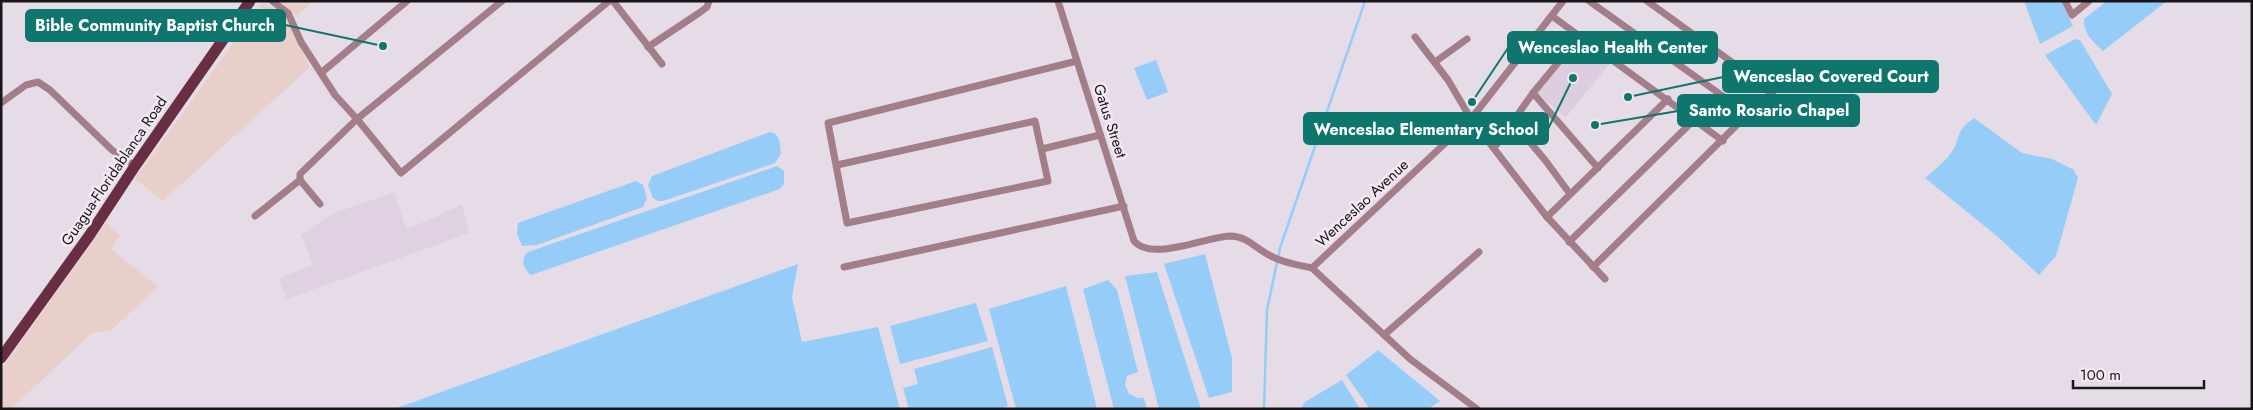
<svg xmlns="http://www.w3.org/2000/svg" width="2253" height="410" font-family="Jost,sans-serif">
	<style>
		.commercial { fill: #e9cfca }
		.industrial { fill: #dfd0e2 }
		.built { fill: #ddcedf }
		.water { fill: #95cdf8 }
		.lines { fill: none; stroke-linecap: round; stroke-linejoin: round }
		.stream { stroke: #95cdf8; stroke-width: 2.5 }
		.street { stroke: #a37e88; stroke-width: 7 }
		.primary { stroke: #6a2e43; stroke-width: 11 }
		.labels { text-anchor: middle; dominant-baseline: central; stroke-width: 5; stroke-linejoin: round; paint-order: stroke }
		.street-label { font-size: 15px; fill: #19161a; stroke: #f3e9f4 }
		.leader { fill: none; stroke: #0f766e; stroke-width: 2 }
		.callout-dot { fill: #0f766e; stroke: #f3e9f4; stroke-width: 2 }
		.callout { fill: #0f766e; stroke: #0f766e; stroke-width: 2 }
		.callout-label { font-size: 16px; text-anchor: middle; font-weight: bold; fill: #fff }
	</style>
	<rect width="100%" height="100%" fill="#e5dce7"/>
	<g class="commercial">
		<polygon points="279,1 313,1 297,16"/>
		<polygon points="263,2 277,10 286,19 310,67 163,201 135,179"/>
		<polygon points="106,223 120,235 111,249 158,287 111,330 92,333 11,409 1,409 1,370"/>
	</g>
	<polygon class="industrial" points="394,192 406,228 428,221 462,204 469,233 287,299 278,279 313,265 301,235 332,214"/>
	<polygon class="built" points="1580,39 1610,63 1566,117 1536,93"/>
	<g class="water">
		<polygon points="2024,1 2061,1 2073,26 2040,44"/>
		<path d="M2107 1H2167L2103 51C2093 42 2083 33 2084 19Z"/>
		<polygon points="2075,39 2080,40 2112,94 2096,125 2045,55"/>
		<polygon points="1156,60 1168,92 1147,100 1134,68"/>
		<path d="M1974 118 2022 153 2052 159 2074 170 2078 178 2056 256 2039 275 1997 236 1925 178C1933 171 1942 164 1949 156 1962 139 1954 131 1974 118Z"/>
		<path d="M770 132C781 134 780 145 781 154L775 163 663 201H658L653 198 648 185 652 176Z"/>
		<path d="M777 166 784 171V184L780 189 531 275C523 269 520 259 528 252Z"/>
		<polygon points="636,181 643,185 647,198 643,207 537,245 522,246 517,234 518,223"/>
		<polygon points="1205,254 1232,358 1232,392 1209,398 1164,264"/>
		<polygon points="798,264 792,297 802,342 878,327 900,409 394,409"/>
		<polygon points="1157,272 1201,409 1159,409 1125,276"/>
		<polygon points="1108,280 1117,290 1138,372 1127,376 1125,385 1129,394 1138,398 1144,398 1147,409 1114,409 1083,289"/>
		<polygon points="1066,286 1097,409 1016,409 989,309"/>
		<polygon points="976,303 988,341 900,364 890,326"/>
		<polygon points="992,347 1008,406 1001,409 909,409 903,388 918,384 914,369"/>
		<polygon points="1378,350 1440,401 1428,409 1370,409 1346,375"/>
		<polygon points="1342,380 1360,409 1301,409 1305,402"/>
	</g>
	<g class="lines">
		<polyline class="stream" points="1264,409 1267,310 1280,248 1365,1"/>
		<g class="street">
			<polyline points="272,1 288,13 301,42 335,95 357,119 401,173 609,1"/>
			<polyline points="613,1 662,64"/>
			<path d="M1058 1 1134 241C1151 262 1205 237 1230 236 1247 236 1256 249 1271 256 1283 263 1299 265 1312 268L1471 119 1563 1"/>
			<polyline points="1589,1 1748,114"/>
			<polyline points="1647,1 1772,91"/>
			<polyline points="2065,1 2072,15 2089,1"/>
			<polyline points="1552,16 1723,141"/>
			<polyline points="1415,37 1448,80 1471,119 1547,217 1605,279"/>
			<polyline points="648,47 699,13 707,7 709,1"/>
			<polyline points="1435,62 1467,39"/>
			<polyline points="321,73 407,1"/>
			<polyline points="1533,93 1598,168"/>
			<polyline points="1,103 26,85 38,82 50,90 112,150 135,166"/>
			<polyline points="1514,123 1545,160 1570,194"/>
			<polyline points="1494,148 1533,93 1580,36"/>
			<polyline points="1042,149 1100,135"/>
			<polyline points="837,165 1035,121 1048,181 847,223 828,123 1077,61"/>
			<polyline points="320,204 300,180 300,174 357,119 502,1"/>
			<polyline points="255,216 300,180"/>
			<polyline points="1547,217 1668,99"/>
			<polyline points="1569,242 1694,120"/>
			<polyline points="844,267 1124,206"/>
			<polyline points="1593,267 1748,114 1791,75"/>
			<polyline points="1312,268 1410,359 1477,409"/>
			<polyline points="1384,335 1479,252"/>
		</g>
		<polyline class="primary" points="1,358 89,236 135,166 250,1"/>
	</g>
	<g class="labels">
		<g class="street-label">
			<text transform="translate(1110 121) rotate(72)">Gatus Street</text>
			<text transform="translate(114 171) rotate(-56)">Guagua-Floridablanca Road</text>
			<text transform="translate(1362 203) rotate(-43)">Wenceslao Avenue</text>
		</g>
	</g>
	<path class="leader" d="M383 46L285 25M1472 102L1508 48M1628 97L1723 77M1595 125L1678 111M1573 78L1548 129"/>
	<g class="callout-dot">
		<circle cx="383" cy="46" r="5"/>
		<circle cx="1472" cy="102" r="5"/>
		<circle cx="1628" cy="97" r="5"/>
		<circle cx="1595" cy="125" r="5"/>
		<circle cx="1573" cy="78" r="5"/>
	</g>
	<g class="callout">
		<rect x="26" y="10" width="259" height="31" rx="5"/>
		<rect x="1508" y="32" width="209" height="31" rx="5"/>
		<rect x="1723" y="61" width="215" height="31" rx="5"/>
		<rect x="1678" y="95" width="181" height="31" rx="5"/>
		<rect x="1304" y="113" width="244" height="31" rx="5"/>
	</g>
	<g class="callout-label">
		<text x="155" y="31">Bible Community Baptist Church</text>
		<text x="1613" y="53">Wenceslao Health Center</text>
		<text x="1831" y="82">Wenceslao Covered Court</text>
		<text x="1769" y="116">Santo Rosario Chapel</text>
		<text x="1426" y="135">Wenceslao Elementary School</text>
	</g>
	<rect width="2253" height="410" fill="none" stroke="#19161a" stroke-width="5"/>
	<path d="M2073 380v8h131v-8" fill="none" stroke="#19161a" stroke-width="2.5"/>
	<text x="2080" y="380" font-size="15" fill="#19161a" stroke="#f3e9f4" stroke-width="4" paint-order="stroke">100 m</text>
</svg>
